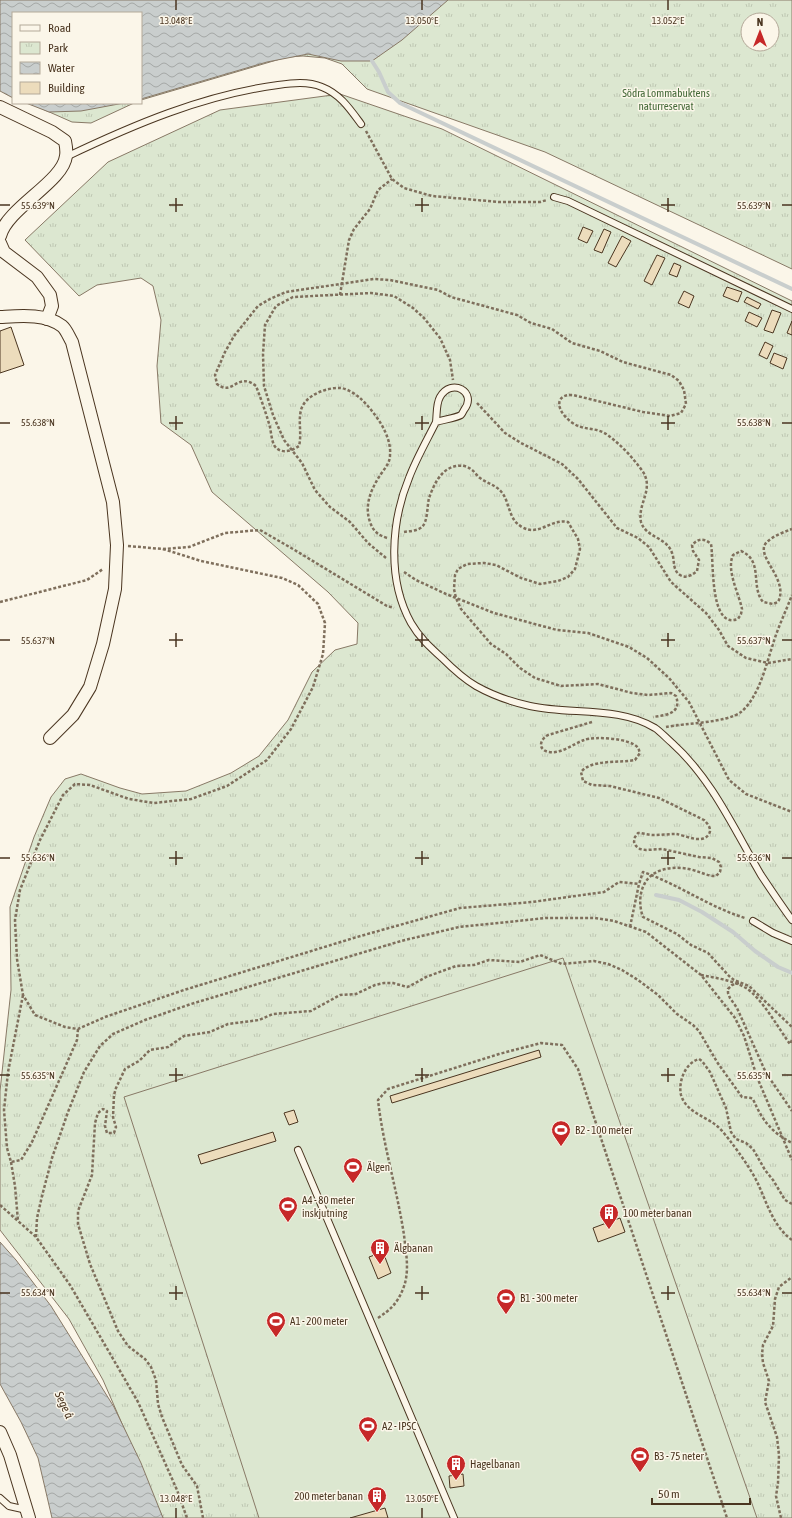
<svg xmlns="http://www.w3.org/2000/svg" width="792" height="1518" font-family="'Asap Condensed',sans-serif">
	<style>
		.park { fill: url(#park-tufts); stroke: #887966; fill-rule: evenodd }
		.garden { fill: #dce7d0; stroke: #887966 }
		.water { fill: url(#water-waves); stroke: #887966 }
		.lines { fill: none; stroke-linecap: round; stroke-linejoin: round }
		.stream { stroke: #c9cecd; stroke-width: 4 }
		.building { fill: #ecdcbc; stroke: #4a3520 }
		.service-casing { stroke: #4a3520; stroke-width: 8 }
		.minor-casing { stroke: #4a3520; stroke-width: 14 }
		.path { stroke: #7f6f5c; stroke-width: 2.5; stroke-dasharray: 3 2; stroke-linecap: butt }
		.service { stroke: #fbf6e9; stroke-width: 6 }
		.minor { stroke: #fbf6e9; stroke-width: 12 }
		.ticks { fill: none; stroke: #4a3520; stroke-width: 1.5 }
		.labels { text-anchor: middle; dominant-baseline: central; stroke-width: 3; stroke-linejoin: round; paint-order: stroke }
		.park-label { font-size: 11px; fill: #436837; stroke: #fbf6e9 }
		.poi-label { font-size: 11px; fill: #4a3520; stroke: #fbf6e9; text-anchor: start }
		.water-label { font-size: 12px; font-style: italic; fill: #4a3520; stroke: #fbf6e9 }
		.ticks-label { font-size: 10px; text-anchor: middle; fill: #4a3520; stroke: #fbf6e9; stroke-width: 3; stroke-linejoin: round; paint-order: stroke }
	</style>
	<defs>
		<pattern id="park-tufts" width="24" height="20" patternUnits="userSpaceOnUse"><rect width="24" height="20" fill="#dce7d0"/><path d="M3 7l-1-3M5 7V3M7 7l1-3M15 17l-1-3M17 17v-4M19 17l1-3" fill="none" stroke="#bec7b2"/></pattern>
		<pattern id="water-waves" width="16" height="10" patternUnits="userSpaceOnUse"><rect width="16" height="10" fill="#c9cecd"/><path d="M0 5q4-4 8 0t8 0" fill="none" stroke="#a5a8a6"/></pattern>
	</defs>
	<rect width="100%" height="100%" fill="#fbf6e9"/>
	<g class="park">
		<path d="M0 0H792V269L545 152 367 89 342 64 325 58 303 56 287 57 141 100V13H13ZM748 20H772V44H748Z"/>
		<polygon points="340,94 442,129 792,301 792,1518 163,1518 103,1380 69,1319 0,1230 0,1091 11,990 10,907 34,837 51,797 65,779 81,774 120,788 142,794 186,791 231,773 259,756 288,720 312,672 335,650 357,644 358,623 328,592 212,492 191,445 161,423 157,366 161,320 153,286 141,278 97,285 79,296 25,240 108,162 220,110"/>
		<polygon points="29,103 134,103 91,123 72,122"/>
	</g>
	<polygon class="garden" points="563,958 757,1518 259,1518 124,1097"/>
	<g class="water">
		<polygon points="0,0 448,0 402,40 372,61 341,61 308,54 267,62 141,99 141,13 13,13 13,98 0,91"/>
		<polygon points="26,103 124,103 81,111 49,112"/>
		<polygon points="0,1242 16,1260 51,1306 114,1407 141,1463 163,1518 52,1518 38,1458 21,1422 0,1384"/>
	</g>
	<g class="lines">
		<g class="stream">
			<polyline points="372,61 379,72 388,92 400,103 792,289"/>
			<polyline points="656,895 679,900 702,912 733,932 755,951 778,967 792,973"/>
		</g>
	</g>
	<g class="building">
		<polygon points="583,227 593,231 587,243 578,239"/>
		<polygon points="604,229 611,232 602,253 594,250"/>
		<polygon points="622,236 631,241 616,267 608,263"/>
		<polygon points="657,255 665,258 652,285 644,281"/>
		<polygon points="674,263 681,266 677,277 669,274"/>
		<polygon points="727,287 742,292 738,302 723,296"/>
		<polygon points="684,291 694,296 689,308 678,303"/>
		<polygon points="747,297 761,304 758,309 744,302"/>
		<polygon points="772,310 781,313 773,333 764,330"/>
		<polygon points="749,312 762,318 757,327 745,321"/>
		<polygon points="792,321 792,335 787,333"/>
		<polygon points="11,327 24,365 0,373 0,331"/>
		<polygon points="765,342 773,346 767,359 759,355"/>
		<polygon points="774,353 787,358 783,369 770,363"/>
		<polygon points="539,1050 541,1057 392,1103 390,1096"/>
		<polygon points="294,1110 298,1122 289,1125 284,1113"/>
		<polygon points="273,1132 276,1141 201,1164 198,1155"/>
		<polygon points="620,1218 625,1232 598,1242 593,1228"/>
		<polygon points="383,1252 391,1273 378,1279 369,1257"/>
		<polygon points="463,1474 464,1486 450,1488 449,1476"/>
		<polygon points="385,1508 388,1518 350,1518"/>
	</g>
	<g class="lines">
		<g class="service-casing">
			<g id="service">
				<path d="M66 157C133 125 203 95 278 85 292 83 308 81 322 87 340 94 350 109 361 124"/>
				<polyline points="554,197 568,201 792,309"/>
				<path d="M436 422C437 414 436 404 440 397 451 377 478 392 464 410 463 412 462 414 461 415 456 418 442 420 436 422 427 440 416 459 409 478 391 522 387 580 411 623 419 637 430 647 442 658 452 668 464 679 476 686 492 695 512 702 530 706 570 715 619 706 655 728 661 732 666 738 672 743 712 779 734 829 761 875 771 890 781 905 792 920"/>
				<polyline points="753,921 773,933 792,941"/>
				<polyline points="298,1150 454,1518"/>
				<polyline points="0,1498 9,1506 27,1510"/>
			</g>
		</g>
		<g class="minor-casing">
			<g id="minor">
				<path d="M0 107 52 132 65 141C66 146 67 151 66 156 63 182 7 208 0 236"/>
				<polyline points="0,243 4,252 37,277 50,295 52,306 47,319"/>
				<path d="M0 317C19 316 45 313 62 326 66 329 69 337 72 342L113 502 117 545 115 589 103 644 90 687 73 715 50 738"/>
				<polyline points="0,1432 10,1455 29,1518"/>
			</g>
		</g>
		<g class="path">
			<polyline points="366,131 392,179 404,188 432,196 499,202 540,202 547,200"/>
			<polyline points="340,295 349,240 354,229 370,209 378,190 392,179"/>
			<polyline points="477,403 505,433 521,443 562,464 578,479 617,528 638,538 649,547 671,582 706,613 719,630 728,646 746,658 768,663 792,659"/>
			<path d="M404 532C410 531 417 531 422 527 428 521 427 506 429 498 432 490 436 480 442 474 449 466 463 462 472 470 475 472 477 476 480 478 488 484 497 485 503 494 510 505 509 520 522 527 539 537 551 518 568 522L578 539 580 549 575 569 568 577 558 581 540 584 521 578 496 565 484 563 467 564 458 569 455 575 454 589 456 598 461 609 491 644 506 654 520 668 535 678 561 686 598 684 632 693 648 695 671 693 676 696C682 714 666 715 653 717"/>
			<path d="M387 538C378 535 373 531 370 522 364 505 371 489 381 474 385 468 390 463 390 455 392 435 374 411 360 398 355 394 348 389 341 388 327 387 305 395 301 410 298 422 302 434 299 446 292 451 280 455 274 445 272 441 271 433 270 427 266 413 261 399 256 386 237 371 233 397 217 384L215 375 225 352 234 336 258 306 270 299 286 292 374 279 390 280 438 290 451 297 517 315 531 323 552 329 572 343 600 351 623 362 671 375 679 381 684 390 686 404 681 413 670 416 643 412 573 395C568 395 563 395 560 400 556 410 569 422 578 426 589 430 599 428 609 436 621 445 632 457 641 469 656 488 637 503 641 522 646 538 667 537 672 553 675 560 672 570 680 575 686 579 692 575 697 571L699 560 693 551 692 545C699 538 704 538 711 544 714 560 709 630 738 619L741 614 742 609C739 594 726 570 733 555L741 551C764 561 750 586 763 602L773 604 778 602C790 579 753 555 767 542 773 536 784 532 792 529"/>
			<polyline points="128,546 163,549 189,547 225,533 260,530 293,549 387,606 394,608"/>
			<polyline points="163,549 201,561 282,578 298,585 318,604 325,623 323,654 313,687 291,729 267,760 227,786 191,799 154,803 129,799 90,785 75,784 63,795 40,840 20,890 15,920 17,959 23,995 35,1015 65,1027 78,1029 105,1017 184,990 357,937 460,908 532,902 604,892 619,882 639,884"/>
			<polyline points="386,558 368,543 350,522 330,507 315,490 302,463 284,440 273,415 264,386 263,354 265,325 276,306 293,297 371,293 394,296 413,308 424,318 440,338 450,360 453,380"/>
			<polyline points="404,572 416,580 446,594 494,613 557,630 588,633 629,647 647,658 669,678 689,702 729,780 746,794 792,812"/>
			<polyline points="0,602 87,580 103,569"/>
			<path d="M592 722 548 735C539 740 538 750 549 752 561 754 573 744 584 740 594 736 631 738 638 748 639 749 639 751 640 753L635 760C621 763 591 759 581 772L583 781 592 785 610 786 659 798 704 820C708 824 712 829 709 834 702 845 685 835 676 834 669 834 661 835 653 835 648 835 643 833 638 833L635 837 634 842 636 846 640 849 646 850 662 849 699 857 712 858 719 862 721 867 720 872 716 876C706 876 699 871 689 869 674 866 653 868 645 883 639 893 639 906 643 917L677 934 691 945 708 953 729 976 734 980 749 986 792 1027"/>
			<path d="M666 727C686 723 726 723 741 712 759 697 766 665 773 644 778 627 786 611 792 595"/>
			<path d="M630 927 639 884 643 872C678 884 709 907 745 918"/>
			<path d="M701 975C716 978 732 980 746 988 761 997 779 1029 790 1044L792 1040"/>
			<polyline points="739,983 732,985 728,989 728,993 730,998 737,1008 766,1073 792,1111"/>
			<polyline points="23,995 8,1072 4,1110 7,1148 11,1162 21,1160 32,1142 77,1040 78,1029"/>
			<polyline points="11,1162 15,1186 18,1221"/>
			<path d="M792 1204 785 1200 773 1180 765 1170 753 1149 746 1143 736 1139 731 1132 726 1108 710 1072 702 1061 699 1059C685 1063 678 1082 681 1095 686 1112 705 1116 717 1126 722 1130 727 1137 731 1142 740 1154 753 1172 759 1186 768 1206 774 1227 792 1240"/>
			<polyline points="0,1205 36,1237 70,1285 105,1345 138,1402 177,1490 187,1518"/>
			<polyline points="36,1237 37,1218 42,1196 52,1158 68,1112 84,1072 100,1046 113,1034 145,1020 191,1004 401,941 459,927 546,918 595,918 614,921 646,932 701,975 735,1018 744,1036 757,1077 792,1160"/>
			<path d="M378 1318C390 1310 397 1304 403 1289 410 1272 406 1253 404 1235 397 1189 383 1145 378 1100L388 1089 499 1054 541 1043 562 1045 578 1069 727 1518"/>
			<path d="M203 1518 197 1486 182 1465 162 1417 158 1404 156 1380 151 1367 145 1359 128 1346 118 1331 90 1264 78 1224V1211L92 1175 95 1123 98 1113 103 1109 107 1111 105 1126 107 1133H114L116 1127 113 1117 114 1095 116 1088 125 1069 139 1061 150 1050 168 1047 184 1036 210 1032 228 1024 259 1020 273 1014 311 1011 340 995 356 994 375 985 384 983H393L407 987 410 986 426 977 456 966 474 965 489 960 520 962 540 955 562 964 594 961 608 964 622 970 638 980 658 995 677 1014 693 1025 699 1031 717 1062 742 1097 751 1098 753 1099C762 1120 771 1132 792 1143"/>
			<polyline points="781,1518 776,1496 778,1483 779,1455 777,1437 765,1402 769,1381 763,1363 762,1354 763,1345 773,1326 775,1299 779,1287 792,1277"/>
		</g>
		<use href="#service" class="service"/>
		<use href="#minor" class="minor"/>
	</g>
	<path class="ticks" d="M176 0V10M422 0V10M668 0V10M176 198V212M422 198V212M668 198V212M0 205H10M169 205H183M415 205H429M661 205H675M782 205H792M176 416V430M422 416V430M668 416V430M0 423H10M169 423H183M415 423H429M661 423H675M782 423H792M176 633V647M422 633V647M668 633V647M0 640H10M169 640H183M415 640H429M661 640H675M782 640H792M176 851V865M422 851V865M668 851V865M0 858H10M169 858H183M415 858H429M661 858H675M782 858H792M176 1068V1082M422 1068V1082M668 1068V1082M0 1075H10M169 1075H183M415 1075H429M661 1075H675M782 1075H792M176 1286V1300M422 1286V1300M668 1286V1300M0 1293H10M169 1293H183M415 1293H429M661 1293H675M782 1293H792M176 1508V1518M422 1508V1518"/>
	<defs>
		<g id="stadium-pin" transform="scale(1)"><path d="M0 17L-7.5 6A9.5 9.5 0 1 1 7.5 6Z" fill="#c62828" stroke="#fbf6e9"/><path d="M0-5a6.5 5 0 1 0 0 10a6.5 5 0 1 0 0-10ZM-3.5-1.8h7v3.6h-7Z" fill="#fff"/></g>
		<g id="building-pin" transform="scale(1)"><path d="M0 17L-7.5 6A9.5 9.5 0 1 1 7.5 6Z" fill="#c62828" stroke="#fbf6e9"/><path d="M-4-6H4V6H1V3H-1V6H-4ZM-2.5-4.3h1.7v1.8h-1.7ZM.8-4.3h1.7v1.8H.8ZM-2.5-1h1.7V.8h-1.7ZM.8-1h1.7V.8H.8Z" fill="#fff"/></g>
	</defs>
	<g fill-rule="evenodd">
		<use href="#stadium-pin" x="561" y="1130"/>
		<use href="#stadium-pin" x="353" y="1167"/>
		<use href="#stadium-pin" x="288" y="1206"/>
		<use href="#building-pin" x="609" y="1213"/>
		<use href="#building-pin" x="380" y="1248"/>
		<use href="#stadium-pin" x="506" y="1298"/>
		<use href="#stadium-pin" x="276" y="1321"/>
		<use href="#stadium-pin" x="368" y="1426"/>
		<use href="#stadium-pin" x="640" y="1456"/>
		<use href="#building-pin" x="456" y="1464"/>
		<use href="#building-pin" x="377" y="1496"/>
	</g>
	<g class="labels">
		<g class="park-label">
			<text x="666" y="93">Södra Lommabuktens<tspan x="666" dy="13">naturreservat</tspan></text>
		</g>
		<g class="poi-label">
			<text x="575" y="1130">B2 - 100 meter</text>
			<text x="367" y="1167">Älgen</text>
			<text x="302" y="1200">A4 - 80 meter<tspan x="302" dy="13">inskjutning</tspan></text>
			<text x="623" y="1213">100 meter banan</text>
			<text x="394" y="1248">Älgbanan</text>
			<text x="520" y="1298">B1 - 300 meter</text>
			<text x="290" y="1321">A1 - 200 meter</text>
			<text x="382" y="1426">A2 - IPSC</text>
			<text x="654" y="1456">B3 - 75 neter</text>
			<text x="470" y="1464">Hagelbanan</text>
			<text x="363" y="1496" text-anchor="end">200 meter banan</text>
		</g>
		<g class="water-label">
			<text transform="translate(64 1405) rotate(65)">Sege å</text>
		</g>
	</g>
	<g class="ticks-label">
		<text x="176" y="24">13.048°E</text>
		<text x="422" y="24">13.050°E</text>
		<text x="668" y="24">13.052°E</text>
		<text x="38" y="209">55.639°N</text>
		<text x="754" y="209">55.639°N</text>
		<text x="38" y="426">55.638°N</text>
		<text x="754" y="426">55.638°N</text>
		<text x="38" y="644">55.637°N</text>
		<text x="754" y="644">55.637°N</text>
		<text x="38" y="861">55.636°N</text>
		<text x="754" y="861">55.636°N</text>
		<text x="38" y="1079">55.635°N</text>
		<text x="754" y="1079">55.635°N</text>
		<text x="38" y="1296">55.634°N</text>
		<text x="754" y="1296">55.634°N</text>
		<text x="176" y="1502">13.048°E</text>
		<text x="422" y="1502">13.050°E</text>
	</g>
	<rect x="12" y="12" width="130" height="92" fill="#fbf6e9" stroke="#b4a999"/>
	<rect x="20" y="25" width="20" height="6" fill="#fbf6e9" stroke="#b4a999"/>
	<text x="48" y="32" font-size="12" fill="#4a3520">Road</text>
	<rect x="20" y="42" width="20" height="12" fill="url(#park-tufts)" stroke="#b4a999"/>
	<text x="48" y="52" font-size="12" fill="#4a3520">Park</text>
	<rect x="20" y="62" width="20" height="12" fill="url(#water-waves)" stroke="#b4a999"/>
	<text x="48" y="72" font-size="12" fill="#4a3520">Water</text>
	<rect x="20" y="82" width="20" height="12" fill="#ecdcbc" stroke="#b4a999"/>
	<text x="48" y="92" font-size="12" fill="#4a3520">Building</text>
	<g transform="translate(760 32)"><circle r="19" fill="#fbf6e9" stroke="#b4a999"/>
	<path d="M0-3L7 15L0 10L-7 15Z" fill="#c62828"/>
	<text y="-6" font-size="11" font-weight="bold" text-anchor="middle" fill="#4a3520">N</text>
	</g>
	<path d="M652 1498v6h98v-6" fill="none" stroke="#4a3520" stroke-width="2"/>
	<text x="658" y="1498" font-size="12" fill="#4a3520" stroke="#fbf6e9" stroke-width="3" paint-order="stroke">50 m</text>
</svg>
